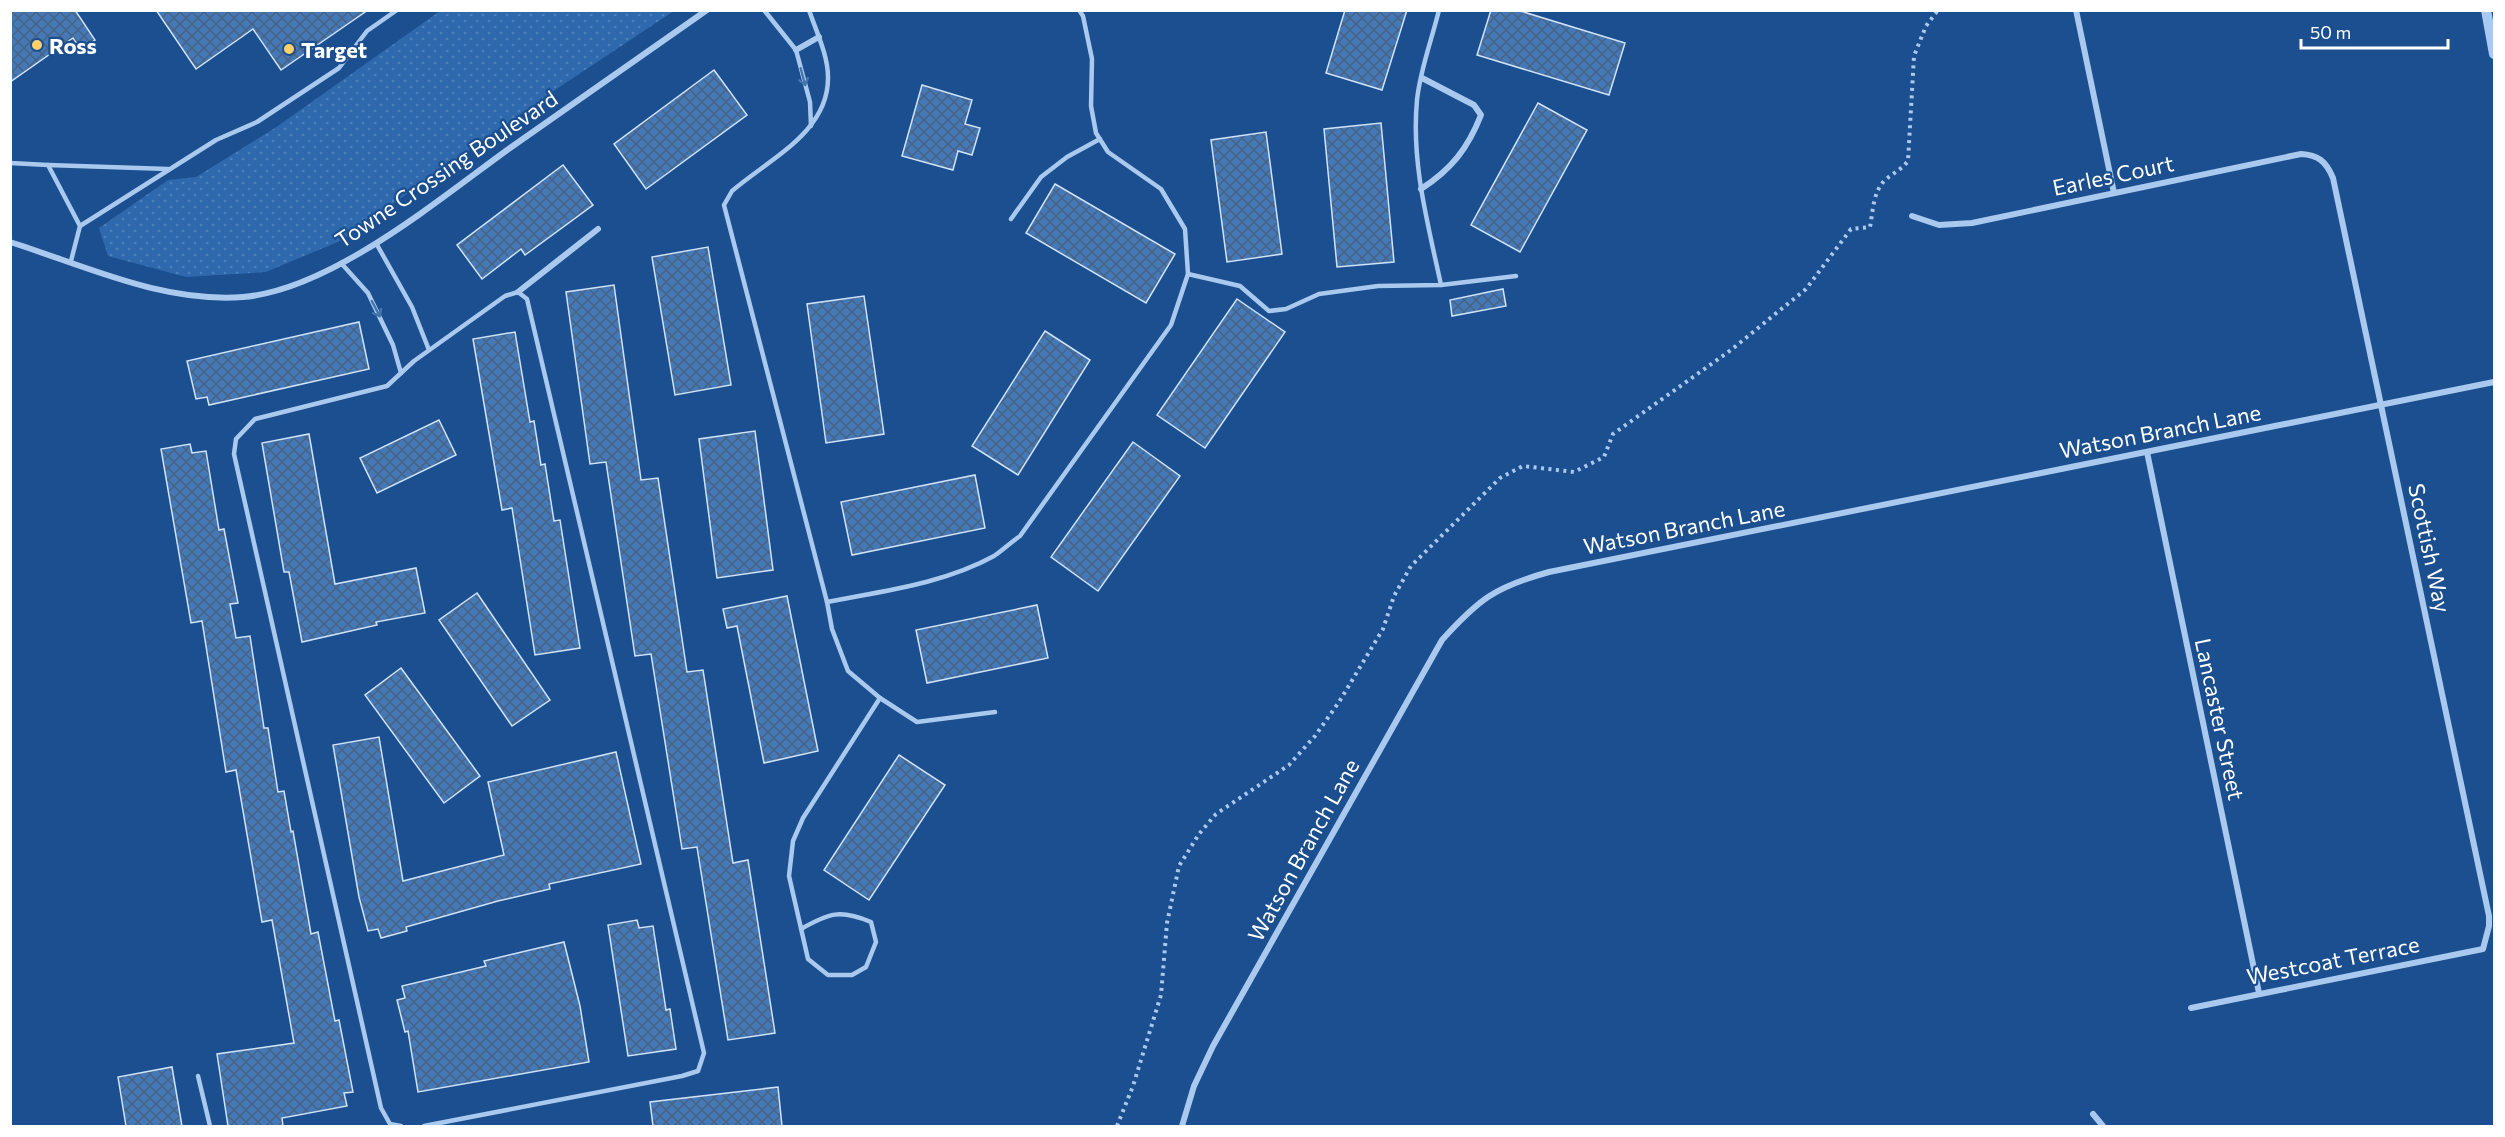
<svg xmlns="http://www.w3.org/2000/svg" width="2505" height="1137" font-family="Commissioner,sans-serif">
	<style>
		.grass { fill: url(#grass-dots) }
		.building { fill: url(#building-cross-hatch); stroke: #cfe3fa; stroke-width: 1.5 }
		.lines { fill: none; stroke-linecap: round; stroke-linejoin: round }
		.path { stroke: #a9c9ee; stroke-width: 4; stroke-dasharray: 3 4.5; stroke-linecap: butt }
		.service { stroke: #a9c9ee; stroke-width: 4.5 }
		.minor { stroke: #a9c9ee; stroke-width: 6 }
		.tertiary { stroke: #a9c9ee; stroke-width: 10 }
		.oneway { stroke: #4674ac }
		.poi-dot { fill: #ffd166; stroke: #1b4f8f; stroke-width: 2 }
		.labels { text-anchor: middle; dominant-baseline: central; stroke-width: 4.5; stroke-linejoin: round; paint-order: stroke }
		.poi-label { font-size: 22px; font-weight: bold; fill: #fff; stroke: #1b4f8f; text-anchor: start }
		.street-label { font-size: 22px; fill: #fff; stroke: #1b4f8f }
	</style>
	<defs>
		<pattern id="grass-dots" width="8" height="8" patternUnits="userSpaceOnUse" patternTransform="scale(1.5)"><rect width="8" height="8" fill="#2e69ad"/><path d="M2 2h.1M6 6h.1" fill="none" stroke="#4d80b9" stroke-width="1.8" stroke-linecap="round"/></pattern>
		<pattern id="building-cross-hatch" width="8" height="8" patternUnits="userSpaceOnUse" patternTransform="scale(1.5)"><rect width="8" height="8" fill="#4478b7"/><path d="M0 0l8 8M0 8l8-8" fill="none" stroke="#486282"/></pattern>
	</defs>
	<rect width="100%" height="100%" fill="#1b4f8f"/>
	<polygon class="grass" points="440,11 674,11 552,92 340,241 266,272 186,277 108,256 99,228 168,180 196,177 275,128"/>
	<g class="building">
		<polygon points="10,10 75,10 95,40 81,50 73,38 10,82"/>
		<polygon points="156,10 368,10 281,70 253,29 196,69"/>
		<polygon points="1345,10 1407,10 1382,90 1326,73"/>
		<polygon points="1491,10 1517,10 1625,43 1609,95 1477,55"/>
		<polygon points="714,70 747,115 646,189 614,144"/>
		<polygon points="922,85 972,100 965,124 980,128 972,155 958,151 953,170 902,156"/>
		<polygon points="1538,103 1587,130 1520,252 1471,225"/>
		<polygon points="1381,123 1394,262 1337,267 1324,129"/>
		<polygon points="1266,132 1282,254 1227,262 1211,140"/>
		<polygon points="563,165 593,205 525,255 521,249 482,279 457,245"/>
		<polygon points="1055,184 1175,254 1146,303 1026,233"/>
		<polygon points="708,247 731,385 675,395 652,257"/>
		<polygon points="614,285 641,480 658,478 687,672 703,670 733,863 748,860 775,1033 728,1040 697,847 682,849 651,654 635,656 606,462 590,464 566,292"/>
		<polygon points="1503,289 1506,306 1452,316 1450,300"/>
		<polygon points="864,296 884,434 826,443 807,304"/>
		<polygon points="1237,299 1285,332 1205,448 1157,415"/>
		<polygon points="359,322 369,369 209,405 207,397 196,399 187,361"/>
		<polygon points="1045,331 1090,360 1018,475 972,446"/>
		<polygon points="515,332 530,422 534,421 541,465 545,464 554,521 560,520 580,648 535,655 512,508 502,510 473,339"/>
		<polygon points="439,420 456,455 377,493 360,458"/>
		<polygon points="755,431 773,570 717,578 699,439"/>
		<polygon points="309,434 335,584 416,568 425,613 376,622 377,625 302,642 289,572 284,572 262,443"/>
		<polygon points="1133,442 1180,476 1098,591 1051,557"/>
		<polygon points="190,444 192,453 206,451 219,530 224,529 238,603 230,604 236,638 250,636 264,728 268,728 278,792 284,791 291,832 293,831 311,934 318,932 335,1021 339,1020 353,1092 344,1093 347,1106 282,1118 283,1126 228,1126 217,1054 294,1043 272,920 262,922 236,770 226,772 202,621 191,623 161,449"/>
		<polygon points="975,475 985,528 852,555 841,502"/>
		<polygon points="477,593 550,700 512,726 439,620"/>
		<polygon points="787,596 818,751 764,763 737,626 727,628 723,609"/>
		<polygon points="1037,605 1048,658 927,683 916,630"/>
		<polygon points="401,668 480,776 444,803 365,695"/>
		<polygon points="379,737 403,881 504,855 488,782 616,752 641,864 549,884 550,889 498,901 406,927 407,931 381,938 378,929 368,931 359,897 333,745"/>
		<polygon points="899,755 945,785 869,900 824,870"/>
		<polygon points="637,920 639,928 653,926 666,1010 670,1009 676,1049 628,1056 608,925"/>
		<polygon points="564,942 580,1006 589,1062 418,1092 408,1031 405,1032 397,1000 405,998 402,986 486,966 484,961"/>
		<polygon points="172,1067 182,1126 126,1126 118,1077"/>
		<polygon points="778,1087 782,1126 653,1126 650,1102"/>
	</g>
	<g class="lines">
		<path class="path" d="M1117 1126 1133 1086 1161 995 1167 923 1179 866 1199 834 1216 814 1289 765 1315 736 1339 702 1383 629 1394 596 1411 566 1500 478 1523 466 1574 472 1604 457 1613 434 1731 350 1806 289 1851 229 1870 227C1873 211 1873 192 1885 180 1893 173 1901 170 1908 161L1914 56 1926 26 1938 10"/>
		<g class="service">
			<polyline points="764,10 796,50 810,102 811,126"/>
			<path d="M809 10C816 31 828 55 828 77 829 132 769 159 732 191L724 205 827 602 832 629 848 671 880 698 917 722 995 712"/>
			<path d="M1439 10C1432 39 1420 70 1417 100 1411 163 1428 224 1441 285"/>
			<polyline points="10,163 48,165 80,226 71,261"/>
			<polyline points="48,165 168,169"/>
			<polyline points="1011,219 1041,177 1067,157 1100,139"/>
			<polyline points="80,226 216,140 257,122 339,68 367,31 397,10"/>
			<polyline points="376,243 412,307 429,350"/>
			<polyline points="341,263 368,293 393,345 401,373"/>
			<polyline points="1188,274 1240,286 1269,311 1286,309 1319,294 1378,286 1441,285 1516,276"/>
			<path d="M827 602C883 591 943 584 994 556 1003 550 1011 542 1020 536L1171 325 1188 274 1185 229 1161 189 1108 152 1096 133 1091 106 1092 59 1083 16 1079 10"/>
			<path d="M801 929C829 913 840 909 871 922L876 942 866 967 852 975H828L808 959 789 876 793 841 803 818 880 698"/>
			<polyline points="198,1076 210,1126"/>
			<polyline points="401,1126 390,1124 381,1108 234,454 236,439 255,419 387,386 414,361 505,296 518,292 527,299 704,1053 698,1071 682,1076 424,1126"/>
		</g>
		<g class="minor">
			<polyline points="2076,10 2114,193"/>
			<polyline points="796,50 819,37"/>
			<path d="M1421 189C1452 169 1468 148 1481 115L1474 105 1422 78"/>
			<path d="M1912 216 1939 225 1972 223 2301 154C2318 155 2326 161 2333 178L2489 916V926L2483 949 2191 1008"/>
			<path d="M10 242C86 266 162 303 243 297 331 290 439 199 510 148 575 102 641 56 707 10"/>
			<polyline points="518,292 598,229"/>
			<polyline points="2147,452 2259,993"/>
			<polyline points="2093,1114 2103,1126"/>
			<path d="M1182 1126 1194 1086 1213 1046 1442 640C1479 599 1495 587 1549 572L2494 382"/>
		</g>
		<polyline class="tertiary" points="2486,10 2494,54"/>
	</g>
	<defs><path id="oneway-shaft" d="M-6 0H5M1.5-3L5.5 0L1.5 3" fill="none" stroke-width="1.6" stroke-linecap="round" stroke-linejoin="round" transform="scale(1.5)"/></defs>
	<g class="oneway">
		<use href="#oneway-shaft" transform="translate(803 77) rotate(75)"/>
		<use href="#oneway-shaft" transform="translate(376 309) rotate(62)"/>
	</g>
	<g class="poi-dot">
		<circle cx="37" cy="45" r="6"/>
		<circle cx="289" cy="49" r="6"/>
	</g>
	<g class="labels">
		<g class="poi-label">
			<text x="49" y="45">Ross</text>
			<text x="301" y="49">Target</text>
		</g>
		<g class="street-label">
			<text transform="translate(446 169) rotate(-34)">Towne Crossing Boulevard</text>
			<text transform="translate(2113 175) rotate(-12)">Earles Court</text>
			<text transform="translate(2160 431) rotate(-11)">Watson Branch Lane</text>
			<text transform="translate(1684 527) rotate(-11)">Watson Branch Lane</text>
			<text transform="translate(2430 548) rotate(78)">Scottish Way</text>
			<text transform="translate(2220 719) rotate(78)">Lancaster Street</text>
			<text transform="translate(1303 850) rotate(-61)">Watson Branch Lane</text>
			<text transform="translate(2333 960) rotate(-11)">Westcoat Terrace</text>
		</g>
	</g>
	<rect width="2505" height="1137" fill="none" stroke="#ffffff" stroke-width="24"/>
	<path d="M2301 39v9h147v-9" fill="none" stroke="#ffffff" stroke-width="3"/>
	<text x="2310" y="39" font-size="18" fill="#ffffff" stroke="#1b4f8f" stroke-width="4.5" paint-order="stroke">50 m</text>
</svg>
